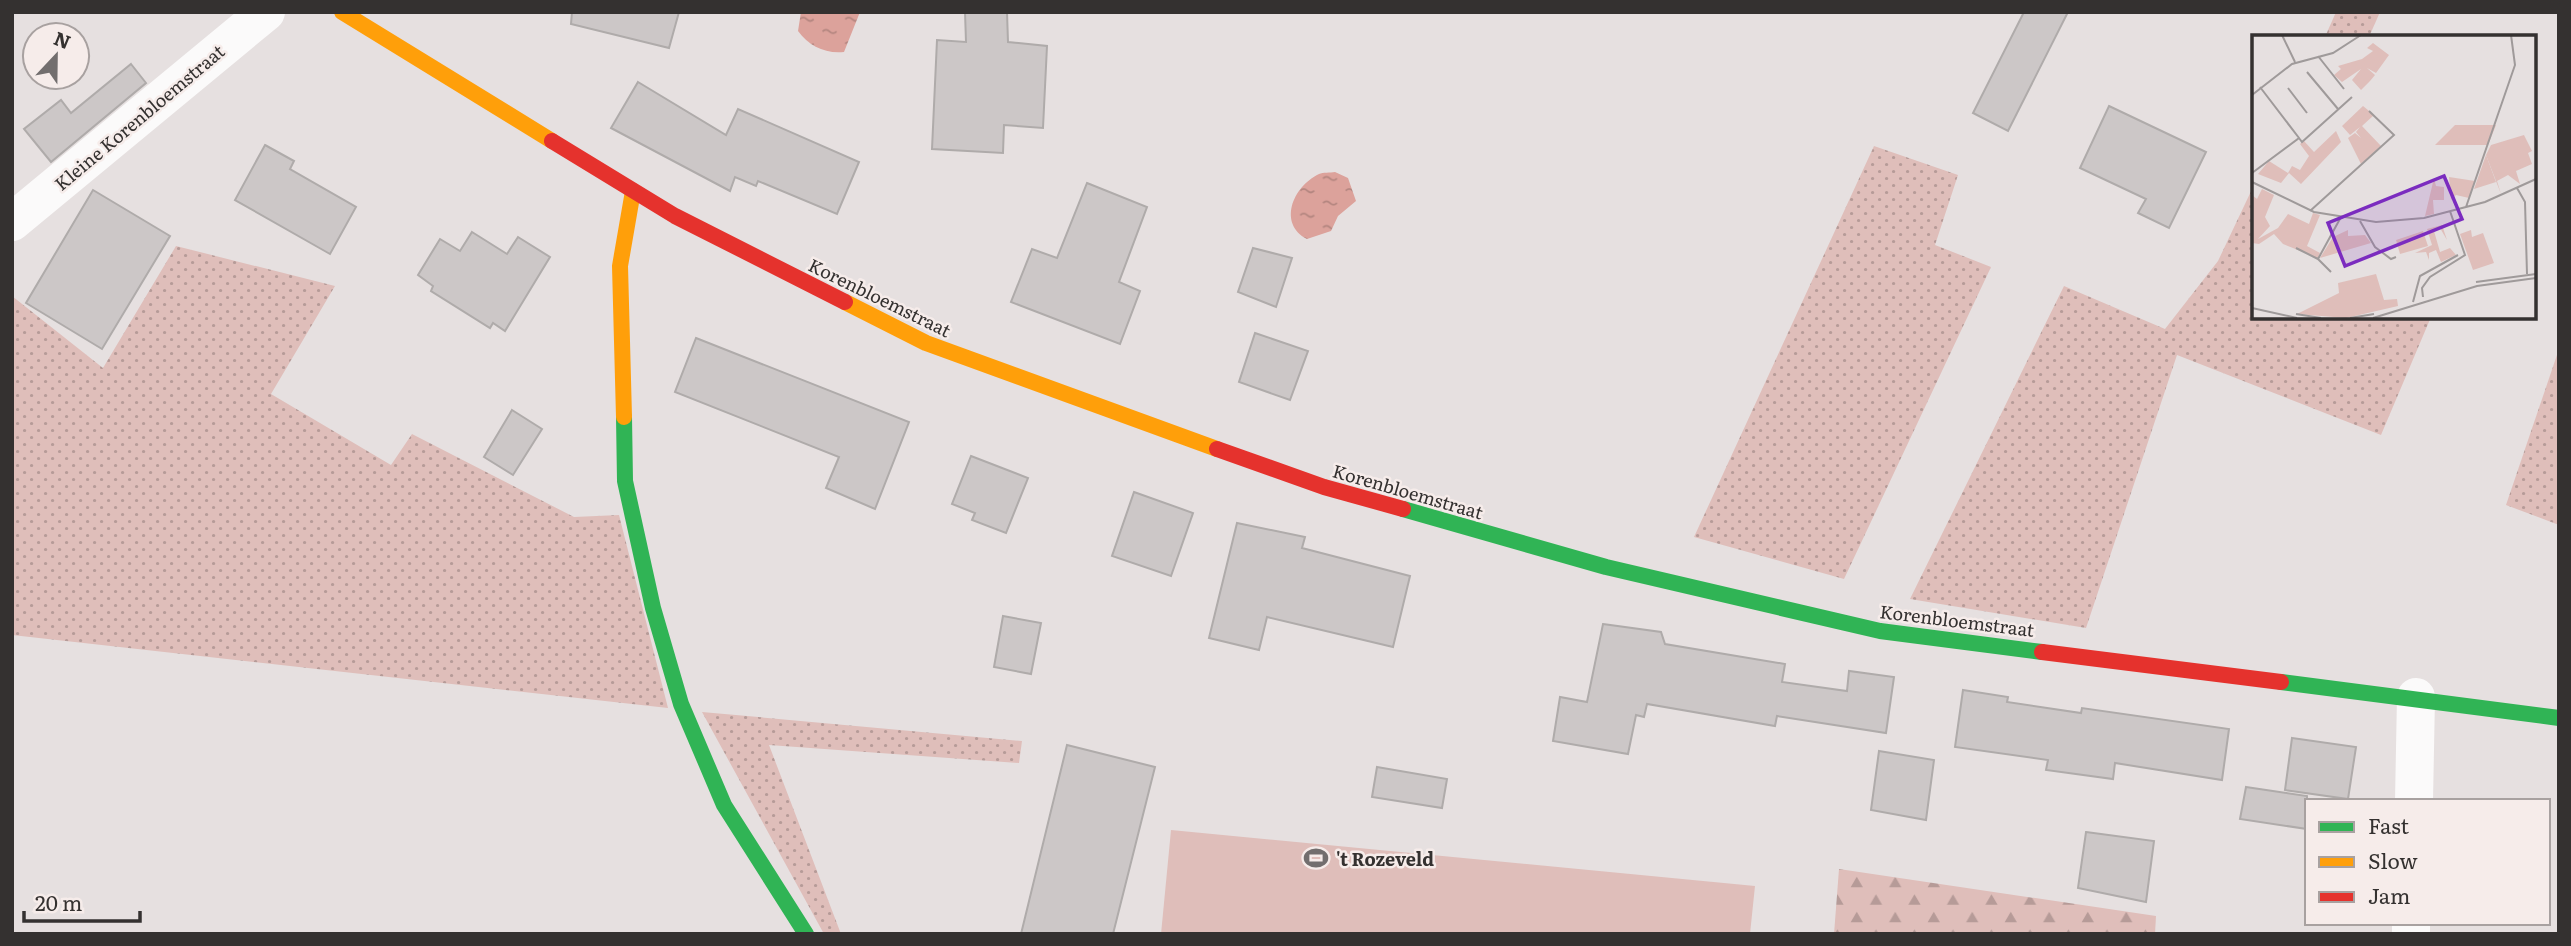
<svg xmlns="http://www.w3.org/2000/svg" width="2571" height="946" font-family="Literata,serif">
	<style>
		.grass { fill: url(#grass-dots) }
		.forest { fill: url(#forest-firs) }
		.pitch { fill: #dfbeba }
		.water { fill: url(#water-ripples) }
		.building { fill: #ccc7c7; stroke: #afabaa; stroke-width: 2 }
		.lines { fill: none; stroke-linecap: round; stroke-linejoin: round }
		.street { stroke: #fbfafa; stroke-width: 38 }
		.fast { stroke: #30b455; stroke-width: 16 }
		.slow { stroke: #ff9f0a; stroke-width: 16 }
		.jam { stroke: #e5322d; stroke-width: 16 }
		.labels { text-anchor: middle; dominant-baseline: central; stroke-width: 5; stroke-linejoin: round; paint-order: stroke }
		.street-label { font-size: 18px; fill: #343130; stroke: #f6ecea }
		.poi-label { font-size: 18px; font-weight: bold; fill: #343130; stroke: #f6ecea; text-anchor: start }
		.inset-road { fill: none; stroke: #9f9a9a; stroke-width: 2 }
		.view { fill: #7b2cbf; fill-opacity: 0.15; stroke: #7b2cbf; stroke-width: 3.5 }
		.inset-edge { fill: none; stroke: #343130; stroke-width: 3.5 }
	</style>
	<defs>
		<pattern id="grass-dots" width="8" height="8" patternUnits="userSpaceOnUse" patternTransform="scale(1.75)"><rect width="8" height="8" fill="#dfbeba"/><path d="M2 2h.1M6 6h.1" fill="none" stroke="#b69b98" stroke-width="1.8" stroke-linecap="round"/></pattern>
		<pattern id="forest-firs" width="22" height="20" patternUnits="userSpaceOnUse" patternTransform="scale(1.75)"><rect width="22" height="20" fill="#dfbeba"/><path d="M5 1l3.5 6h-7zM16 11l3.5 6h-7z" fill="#b69b98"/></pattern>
		<pattern id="water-ripples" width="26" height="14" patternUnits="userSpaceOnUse" patternTransform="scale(1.75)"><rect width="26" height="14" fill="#dca29b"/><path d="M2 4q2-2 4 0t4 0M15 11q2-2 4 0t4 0" fill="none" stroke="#b3857f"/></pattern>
	</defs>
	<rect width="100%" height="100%" fill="#e6e0e0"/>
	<g class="grass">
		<polygon points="2336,12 2380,12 2369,37 2325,37"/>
		<polygon points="1874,146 1958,175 1935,245 1991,267 1844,579 1694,537"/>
		<polygon points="2254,185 2254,317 2431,317 2381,435 2177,355 2086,628 1910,599 2064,286 2165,329 2218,261"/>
		<polygon points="176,246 335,286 271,394 391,465 412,434 574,517 619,515 668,708 12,635 12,296 103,368"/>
		<polygon points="2559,349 2559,525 2506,505"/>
		<polygon points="702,712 1022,741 1019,763 769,745 841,934 824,934"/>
	</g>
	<polygon class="forest" points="1839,869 2156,916 2155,934 1834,934"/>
	<polygon class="pitch" points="1171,830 1755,886 1750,934 1161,934"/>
	<g class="water">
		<path d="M801 12H860L844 52C825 54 809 46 798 31Z"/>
		<path d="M1335 172 1348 178 1356 201 1338 216 1331 231 1307 239C1278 224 1292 187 1319 174 1323 172 1330 173 1335 172Z"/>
	</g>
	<g class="building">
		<polygon points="572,12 679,12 669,48 571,24"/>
		<polygon points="965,12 1007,12 1008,42 1047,46 1043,128 1004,125 1003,153 932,149 937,40 966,42"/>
		<polygon points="2024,12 2068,12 2008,131 1973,113"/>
		<polygon points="131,64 146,83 51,162 24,129 61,100 71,113"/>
		<polygon points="638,82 726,135 738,109 859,162 837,214 758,181 756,186 735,177 730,191 611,128"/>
		<polygon points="2109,106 2206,152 2169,228 2138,213 2146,199 2080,168"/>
		<polygon points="265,145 294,161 290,169 356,207 330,254 235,200"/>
		<polygon points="1087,183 1147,207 1119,282 1140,291 1120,344 1011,302 1032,249 1057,258"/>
		<polygon points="93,190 170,236 102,349 26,303"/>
		<polygon points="472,232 507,254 518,237 550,257 505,331 493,323 490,328 431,291 433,286 418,275 440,239 460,251"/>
		<polygon points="1253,248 1292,258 1276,307 1238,292"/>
		<polygon points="1255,333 1308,351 1290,400 1239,382"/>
		<polygon points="696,338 909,422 875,509 826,488 839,457 675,392"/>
		<polygon points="512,410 542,429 513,475 484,457"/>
		<polygon points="971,456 1028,478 1006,533 972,520 975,513 952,504"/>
		<polygon points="1134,492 1193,513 1171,576 1112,556"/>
		<polygon points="1237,523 1305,537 1302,548 1410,576 1393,647 1267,617 1259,650 1209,638"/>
		<polygon points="1003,616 1041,623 1031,674 994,667"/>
		<polygon points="1603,624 1661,632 1665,644 1785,664 1782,682 1847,691 1849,671 1894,677 1886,733 1777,716 1775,726 1647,704 1644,717 1636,715 1628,754 1553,741 1560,697 1587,702"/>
		<polygon points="1963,690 2008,697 2007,702 2081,713 2082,708 2229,729 2222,780 2115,763 2113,779 2046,770 2048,760 1955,747"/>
		<polygon points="2292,738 2356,747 2348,799 2285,790"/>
		<polygon points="1067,745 1155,767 1113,934 1021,934"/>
		<polygon points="1879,751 1934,760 1926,820 1871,810"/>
		<polygon points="1377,767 1447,779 1442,808 1372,797"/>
		<polygon points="2246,787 2307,796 2307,829 2240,819"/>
		<polygon points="2086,832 2154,841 2146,902 2078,888"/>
	</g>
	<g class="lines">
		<g class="street">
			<polyline points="12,222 266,12"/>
			<polyline points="2414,801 2416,697"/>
			<polyline points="2411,934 2411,923"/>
		</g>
		<g class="fast">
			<polyline points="624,417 625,481 653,608 681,704 724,805 806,934"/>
			<polyline points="1403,509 1606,567 1880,631 2042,652"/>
			<polyline points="2281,682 2559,718"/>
		</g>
		<g class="slow">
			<polyline points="342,12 552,141"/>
			<polyline points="845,302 926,343 1217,449"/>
			<polyline points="624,417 620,266 633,191"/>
		</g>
		<g class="jam">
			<polyline points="552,141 675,216 845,302"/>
			<polyline points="1217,449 1324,487 1403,509"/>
			<polyline points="2042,652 2281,682"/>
		</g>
	</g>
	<defs>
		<g id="stadium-bare" transform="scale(1.89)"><path d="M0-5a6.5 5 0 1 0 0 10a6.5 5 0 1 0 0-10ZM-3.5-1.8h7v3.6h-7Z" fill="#726e6e" stroke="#f6ecea" stroke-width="2.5" paint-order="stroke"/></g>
	</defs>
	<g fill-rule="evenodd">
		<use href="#stadium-bare" x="1316" y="858"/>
	</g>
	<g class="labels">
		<g class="street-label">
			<text transform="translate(139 117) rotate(-40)">Kleine Korenbloemstraat</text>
			<text transform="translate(880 297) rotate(26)">Korenbloemstraat</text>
			<text transform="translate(1408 491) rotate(16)">Korenbloemstraat</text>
			<text transform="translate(1957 620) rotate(7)">Korenbloemstraat</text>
		</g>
		<g class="poi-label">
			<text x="1336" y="858">'t Rozeveld</text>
		</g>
	</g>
	<g transform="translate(2252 35)">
		<rect width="284" height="284" fill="#e6e0e0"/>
		<path d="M121 8 137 20 124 38 115 33 123 40 118 46 109 55 100 45 109 34 90 47 82 40 89 34 86 31 110 24 121 16 115 13ZM111 71 122 80 110 91 129 111 109 129 96 103 103 98 109 103 104 97 108 92 98 100 90 91ZM203 90H244L236 110H183ZM84 96 89 107 49 149 37 138 29 148 6 139 17 126 36 138 40 131 48 135 57 121 48 109 52 106 62 117ZM272 100 280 116 276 118 280 129 264 136 268 149 256 140 245 146 249 159 234 120 239 110ZM197 142 223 146 217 163 204 160 199 165ZM182 143 184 151 192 152V165H181L182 179 173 181ZM10 154 22 160 13 182 18 191 6 204 26 193 36 179 57 189 61 178 68 180 55 211 68 218 66 223 31 209 22 199 7 209 0 208V160L5 164ZM96 195V201L113 200 119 208 68 223 81 202ZM219 195 220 202 231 198 242 228 221 235 208 199ZM124 239 132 265 145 264 146 271 94 283 45 279 87 258 86 248Z" fill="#dfbeba"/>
		<path d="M234 120 244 147 222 154ZM190 190 195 205 188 193 182 196 188 217 198 213 204 220 189 227 184 215 177 218V225L174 217 163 218 180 210 175 194Z" fill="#dfbeba"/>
		<path d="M171 196 176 211 148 219 144 205Z" fill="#dfbeba"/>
		<path class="inset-road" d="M30 0 43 27M66 21 92 54M55 37 86 74M36 53 55 78M0 60 40 29 81 18 109 0M47 103 50 107 100 62M0 138 47 103 8 52M0 147 62 177 124 187 172 183 233 167 284 144M265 153 273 167 275 239M214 172 263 30 259 0M58 176 142 100 117 76M108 186 123 212 139 224 144 222M44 213 66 224M79 237 66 224 89 182M224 247 284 239M171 262 170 253 178 242 213 220 198 176M161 267 168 241 206 220M0 273 45 283M44 279 69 283M98 283 122 279M121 283 225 251 284 243"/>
		<path class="view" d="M192 141 210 184 93 231 76 188Z"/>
		<rect width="284" height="284" class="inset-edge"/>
	</g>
	<rect width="2571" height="946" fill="none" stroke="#343130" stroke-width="28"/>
	<rect x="2305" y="799" width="245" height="126" fill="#f6ecea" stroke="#a8a1a0" stroke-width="2"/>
	<rect x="2319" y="822" width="35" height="10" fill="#30b455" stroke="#a8a1a0" stroke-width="2"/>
	<text x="2368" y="834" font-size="21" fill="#343130">Fast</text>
	<rect x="2319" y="857" width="35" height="10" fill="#ff9f0a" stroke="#a8a1a0" stroke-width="2"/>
	<text x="2368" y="869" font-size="21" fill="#343130">Slow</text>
	<rect x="2319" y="892" width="35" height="10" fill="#e5322d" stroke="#a8a1a0" stroke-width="2"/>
	<text x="2368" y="904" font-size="21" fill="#343130">Jam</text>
	<g transform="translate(56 56) rotate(22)"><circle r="33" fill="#f6ecea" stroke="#a8a1a0" stroke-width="2"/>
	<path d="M0-5L12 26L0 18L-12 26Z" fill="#726e6e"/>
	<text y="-10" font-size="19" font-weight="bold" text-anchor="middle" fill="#343130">N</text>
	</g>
	<path d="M24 911v10h116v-10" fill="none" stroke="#343130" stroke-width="3.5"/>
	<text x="35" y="911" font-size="21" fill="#343130" stroke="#f6ecea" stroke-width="5" paint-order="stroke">20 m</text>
</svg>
